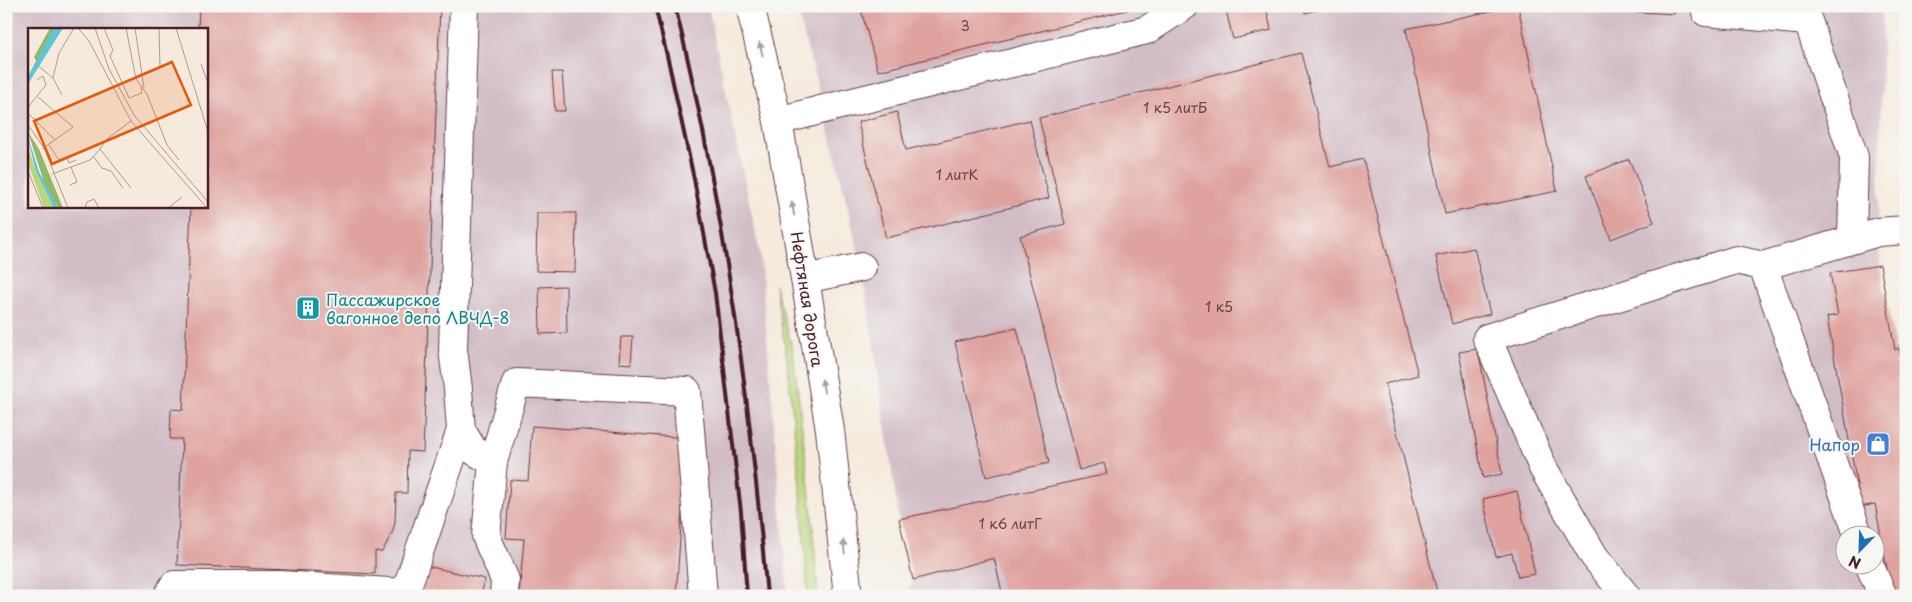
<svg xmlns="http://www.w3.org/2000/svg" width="1912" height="602" font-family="'Playpen Sans',sans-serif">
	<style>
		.industrial { fill: #d2bdc6; fill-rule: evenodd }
		.green { fill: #b9d67b; stroke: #827a53 }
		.building { fill: #dfa29e }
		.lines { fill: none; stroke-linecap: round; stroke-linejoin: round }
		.minor-casing { stroke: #643d45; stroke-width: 30 }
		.minor { stroke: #fff; stroke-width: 28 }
		.rail { stroke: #4a1f2b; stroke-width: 4 }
		.oneway { fill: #ae9aa0 }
		.labels { text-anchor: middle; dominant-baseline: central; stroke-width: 4; stroke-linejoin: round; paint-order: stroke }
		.number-label { font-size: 14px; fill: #6f4048 }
		.culture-label { font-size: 16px; fill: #0d838f; stroke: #f6f6f2; text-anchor: start }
		.street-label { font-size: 16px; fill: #4a1f2b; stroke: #f6f6f2 }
		.shop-label { font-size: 16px; fill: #366cbe; stroke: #f6f6f2; text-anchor: end }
		.inset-road { fill: none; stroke: #b19995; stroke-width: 1 }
		.view { fill: #e8590c; fill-opacity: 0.15; stroke: #e8590c; stroke-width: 2.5 }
		.inset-edge { fill: none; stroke: #4a1f2b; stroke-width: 2.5 }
	</style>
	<rect width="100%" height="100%" fill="#f6f6f2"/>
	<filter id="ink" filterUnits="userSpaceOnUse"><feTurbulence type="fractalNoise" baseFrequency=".02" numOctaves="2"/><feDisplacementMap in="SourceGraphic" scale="10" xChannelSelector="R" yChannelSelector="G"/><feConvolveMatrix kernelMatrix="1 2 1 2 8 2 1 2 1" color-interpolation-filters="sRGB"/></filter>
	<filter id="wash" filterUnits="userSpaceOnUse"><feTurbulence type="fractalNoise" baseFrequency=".0096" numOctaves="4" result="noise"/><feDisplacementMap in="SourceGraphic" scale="20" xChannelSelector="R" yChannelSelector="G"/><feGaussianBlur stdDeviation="1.12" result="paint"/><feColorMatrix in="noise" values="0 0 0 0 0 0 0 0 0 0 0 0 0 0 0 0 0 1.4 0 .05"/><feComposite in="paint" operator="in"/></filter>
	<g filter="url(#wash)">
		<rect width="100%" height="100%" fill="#f5eadb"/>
		<g class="industrial">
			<path d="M6 6H708L760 254 788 596H6ZM29 29H206V206H29Z"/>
			<path d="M796 6H1883L1878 232 1880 265 1895 349 1899 348 1906 383V596H907L913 579 899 519 862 267 824 109ZM1844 534H1874V564H1844Z"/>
		</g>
		<polygon class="green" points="775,285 793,351 812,514 818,596 808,596 801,496 787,359"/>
		<g id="blocks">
			<g class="building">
				<polygon points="199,6 440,6 423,452 408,451 407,493 396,493 395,523 392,533 382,552 375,551 375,574 177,565 182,439 170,439 171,409 183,410 191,206 206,206 206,29 198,29"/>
				<polygon points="860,6 1139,6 1139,7 878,71"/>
				<polygon points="1225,6 1266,6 1271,30 1233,39"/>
				<polygon points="1303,6 1327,6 1327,7 1305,13"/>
				<polygon points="1515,6 1518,6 1557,191 1445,214 1406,29"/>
				<polygon points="1608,6 1675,6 1674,14 1607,10"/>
				<polygon points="1301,53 1330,167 1363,159 1418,375 1385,384 1437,592 1421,596 1003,596 994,558 913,580 899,519 1107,474 1104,463 1079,470 1020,236 1065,224 1039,118"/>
				<polygon points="552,72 562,72 565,111 555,111"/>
				<polygon points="897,112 906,150 1030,120 1049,198 886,238 858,122"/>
				<polygon points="1629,159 1654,222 1611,239 1586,176"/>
				<polygon points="537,213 576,213 575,272 536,271"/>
				<polygon points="1474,248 1490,314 1452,324 1436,256"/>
				<polygon points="1880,265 1895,350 1899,348 1906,383 1906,594 1896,596 1892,596 1875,504 1861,507 1827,317 1838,315 1830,273"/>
				<polygon points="566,286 567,333 540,334 539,287"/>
				<polygon points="1017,328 1049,463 986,477 955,342"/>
				<polygon points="621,337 633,337 631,364 619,363"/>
				<polygon points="1478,349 1502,474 1483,478 1459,352"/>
				<polygon points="532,426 687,438 676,596 519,596 524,539 506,538 510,480 528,481"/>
				<polygon points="1517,491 1535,574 1518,577 1512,553 1496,557 1483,499"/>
				<polygon points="426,566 485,579 481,596 419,596"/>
			</g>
		</g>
	</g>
	<g filter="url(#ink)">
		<use href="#blocks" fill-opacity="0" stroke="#643d45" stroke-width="1"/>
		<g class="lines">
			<g class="minor-casing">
				<g id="minor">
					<polyline points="464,6 453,349 458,389 461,430 474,451 493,462 486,536 505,580 504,596"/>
					<polyline points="750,6 778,121 805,279 830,430 848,596"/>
					<polyline points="1706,6 1706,12 1808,21 1854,157 1852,239"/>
					<polyline points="778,121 824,109 1147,30 1184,6"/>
					<polyline points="1763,266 1858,534"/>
					<polyline points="805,279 862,267"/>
					<polyline points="493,462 516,383 687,391 703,596"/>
					<polyline points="1869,564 1883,596"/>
					<polyline points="168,596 174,585 281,585 404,593"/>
					<polyline points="404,596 461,430"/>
					<polyline points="1626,596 1594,556 1543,468 1487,338 1736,260 1763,266 1878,232 1906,230"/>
				</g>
			</g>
			<use href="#minor" class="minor"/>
			<g class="rail">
				<polyline points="655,6 669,64 694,179 715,293 741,512 747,596"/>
				<path d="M675 6C723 199 750 398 767 596"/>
			</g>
		</g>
		<defs><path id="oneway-solid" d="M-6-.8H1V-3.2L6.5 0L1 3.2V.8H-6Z" transform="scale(1.25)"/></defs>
		<g class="oneway">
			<use href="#oneway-solid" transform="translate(761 49) rotate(-104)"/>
			<use href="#oneway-solid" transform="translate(793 209) rotate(-100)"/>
			<use href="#oneway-solid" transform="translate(823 386) rotate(-99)"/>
			<use href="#oneway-solid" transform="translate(844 547) rotate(-96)"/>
		</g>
	</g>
	<defs>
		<g id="building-square" transform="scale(1.25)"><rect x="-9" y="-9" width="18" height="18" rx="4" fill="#0f9aa8" stroke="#f6f6f2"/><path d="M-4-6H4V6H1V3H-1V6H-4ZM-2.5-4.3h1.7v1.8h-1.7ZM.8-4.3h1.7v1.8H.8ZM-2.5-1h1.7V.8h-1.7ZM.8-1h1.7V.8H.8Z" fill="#fff"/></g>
		<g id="shop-square" transform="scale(1.25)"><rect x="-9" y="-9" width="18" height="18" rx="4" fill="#3f7fe0" stroke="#f6f6f2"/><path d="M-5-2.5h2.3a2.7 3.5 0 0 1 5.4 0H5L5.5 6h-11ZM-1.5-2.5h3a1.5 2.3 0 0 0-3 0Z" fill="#fff"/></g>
	</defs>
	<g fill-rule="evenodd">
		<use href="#building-square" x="308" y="308"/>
		<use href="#shop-square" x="1878" y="444"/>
	</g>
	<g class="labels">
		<g class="number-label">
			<text x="965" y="25">3</text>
			<text x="1175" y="107">1 к5 литБ</text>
			<text x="957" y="174">1 литК</text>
			<text x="1219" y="306">1 к5</text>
			<text x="1010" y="523">1 к6 литГ</text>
		</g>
		<g class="culture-label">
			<text x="326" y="299">Пассажирское<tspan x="326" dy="18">вагонное депо ЛВЧД-8</tspan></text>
		</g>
		<g class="street-label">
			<text transform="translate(808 299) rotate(81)">Нефтяная дорога</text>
		</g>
		<g class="shop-label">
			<text x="1860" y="444">Напор</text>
		</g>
	</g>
	<g transform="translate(28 28)">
		<rect width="180" height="180" fill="#f5eadb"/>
		<path d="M0 119 7 141 26 180H16L0 135Z" fill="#b9d67b"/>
		<path d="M22 0H26L24 7 9 34 6 29ZM0 104 11 121 35 180H30L16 154Z" fill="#92b76b"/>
		<path d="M26 0H35L0 56V48ZM0 109 11 144 30 180H26L7 141Z" fill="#5cc5d8"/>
		<path class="inset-road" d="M50 0 61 13 103 93 179 180M67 0 81 41 106 87 180 174M76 0 85 22 82 28 101 70 114 65 113 59M98 0 108 51 119 66 139 117 151 132M107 0 116 60M148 0 180 104M7 35 25 50M173 36 180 55M115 47 132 40 131 0M34 67 25 50 31 25 46 0M10 69 45 99 14 121M0 79 18 57 15 48 9 52M0 85 27 112M0 97 16 120 40 180M21 117 31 132 39 129 41 135 48 132M72 121 79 111 103 93M65 128 74 140 83 143 95 160M0 143 15 180M24 146 62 132 72 121 103 160M42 157 49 154 43 139M57 180 59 174 66 171 71 180M140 180 154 169"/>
		<path class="view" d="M144 34 163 77 24 136 6 93Z"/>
		<rect width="180" height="180" class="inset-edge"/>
	</g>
	<rect width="1912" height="602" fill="none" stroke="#f6f6f2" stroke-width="25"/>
	<g transform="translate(1860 550) rotate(203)"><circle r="24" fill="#f6f6f2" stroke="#b1a0a2"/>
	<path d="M0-4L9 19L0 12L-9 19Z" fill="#1f6fb2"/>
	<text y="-8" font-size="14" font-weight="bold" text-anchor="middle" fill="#4a1f2b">N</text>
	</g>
</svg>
